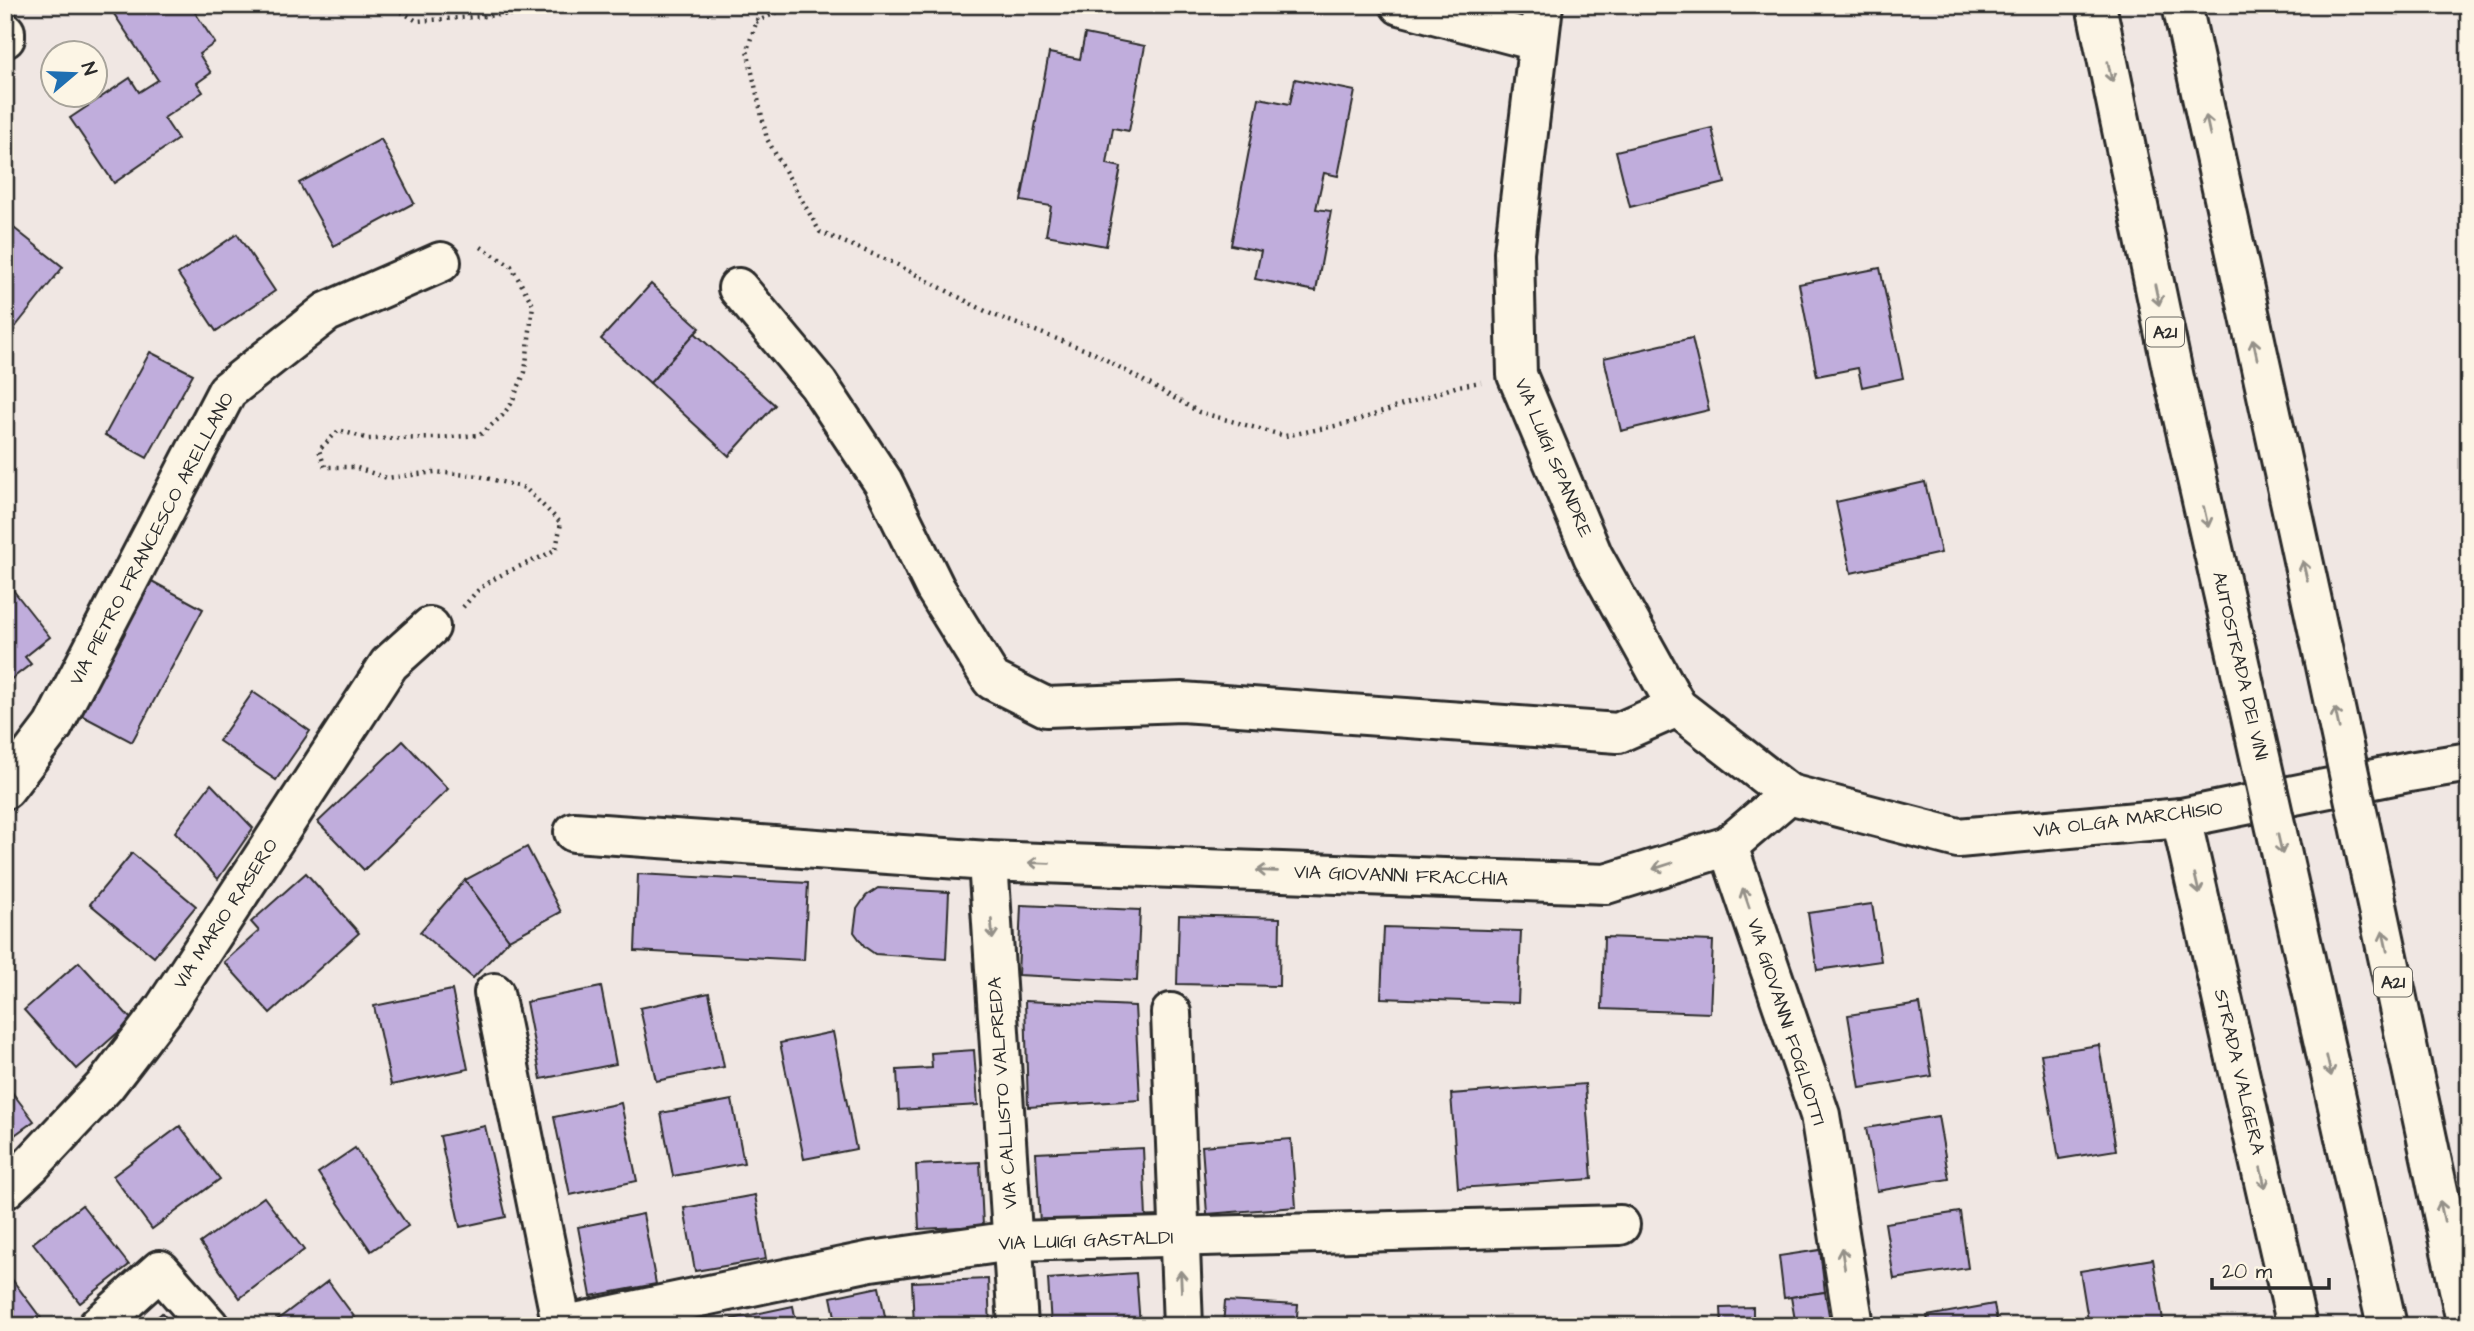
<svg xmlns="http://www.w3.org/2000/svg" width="2474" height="1331" font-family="'Architects Daughter',sans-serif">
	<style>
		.building { fill: #c0addc; stroke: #2b2b2b; stroke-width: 2 }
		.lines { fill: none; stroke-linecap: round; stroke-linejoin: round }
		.minor-casing { stroke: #2b2b2b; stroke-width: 44 }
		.highway-casing { stroke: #2b2b2b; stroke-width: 44 }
		.path { stroke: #2b2b2b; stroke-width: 4.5; stroke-dasharray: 2 5; stroke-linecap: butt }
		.minor { stroke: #fcf5e5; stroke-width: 38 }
		.highway { stroke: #fcf5e5; stroke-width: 38 }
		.highway-bridge-casing { stroke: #2b2b2b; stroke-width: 44; stroke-linecap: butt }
		.highway-bridge { stroke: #fcf5e5; stroke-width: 38 }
		.oneway { stroke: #949088 }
		.labels { text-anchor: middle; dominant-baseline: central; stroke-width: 5; stroke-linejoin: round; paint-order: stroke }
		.shield { fill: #fcf5e5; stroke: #6a6863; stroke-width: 2 }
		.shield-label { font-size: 18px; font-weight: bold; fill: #2b2b2b }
		.street-label { font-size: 19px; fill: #2b2b2b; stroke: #fcf5e5 }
	</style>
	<rect width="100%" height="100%" fill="#f0e7e3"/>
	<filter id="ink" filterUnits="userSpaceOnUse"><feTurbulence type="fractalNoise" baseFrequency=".0143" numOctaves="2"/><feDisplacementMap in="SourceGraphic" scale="14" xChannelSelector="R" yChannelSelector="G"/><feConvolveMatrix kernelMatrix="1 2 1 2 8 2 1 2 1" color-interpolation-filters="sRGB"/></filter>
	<g filter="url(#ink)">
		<g class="building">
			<polygon points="108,5 190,5 215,43 199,54 211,73 197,83 203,92 164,118 178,139 114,183 70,118 130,78 139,92 158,80"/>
			<polygon points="1085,34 1145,46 1129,131 1113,128 1107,164 1121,167 1106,246 1046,235 1051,206 1021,201 1049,53 1080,59"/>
			<polygon points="1295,79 1355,91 1338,176 1324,173 1316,209 1331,211 1316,291 1255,279 1261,251 1231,245 1259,98 1290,104"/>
			<polygon points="1712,128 1725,183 1630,207 1616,151"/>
			<polygon points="381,139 414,203 334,246 299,183"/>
			<polygon points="5,221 63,267 5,340"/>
			<polygon points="237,234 275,291 216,331 178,274"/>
			<polygon points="1880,268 1903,378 1862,387 1858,368 1817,376 1799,284"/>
			<polygon points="651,284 700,328 650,383 601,339"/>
			<polygon points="695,333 775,405 729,456 650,383"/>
			<polygon points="1692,338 1709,410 1621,431 1604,358"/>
			<polygon points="150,352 193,374 147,458 105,435"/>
			<polygon points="1925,482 1941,553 1851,573 1836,502"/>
			<polygon points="148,579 203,609 132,742 77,713"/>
			<polygon points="13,590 50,637 25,657 31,664 10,680 5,674 5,596"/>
			<polygon points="253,692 310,731 276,780 219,741"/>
			<polygon points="403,741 448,789 364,870 318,822"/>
			<polygon points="211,784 253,828 218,879 175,832"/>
			<polygon points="527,847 561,912 509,940 465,880"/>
			<polygon points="132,853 196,906 154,957 90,904"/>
			<polygon points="306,873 359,933 270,1013 224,962 259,931 251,922"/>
			<polygon points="638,874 808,883 804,960 635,951"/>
			<polygon points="465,880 509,940 473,978 420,932"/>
			<polygon points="878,888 949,892 946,959 875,954 865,947 854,932 857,909 866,896"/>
			<polygon points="1872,904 1881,961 1817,970 1808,913"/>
			<polygon points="1021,905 1140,910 1137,981 1018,975"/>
			<polygon points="1179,915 1280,918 1279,986 1177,984"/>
			<polygon points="1384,927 1521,931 1518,1003 1381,998"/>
			<polygon points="1604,937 1713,941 1710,1013 1602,1009"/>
			<polygon points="79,962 132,1020 77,1069 24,1010"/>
			<polygon points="601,987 616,1064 541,1079 526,1002"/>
			<polygon points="452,990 468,1069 391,1085 374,1006"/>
			<polygon points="709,993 724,1067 656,1081 640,1008"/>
			<polygon points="1025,1001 1135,1006 1140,1100 1028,1107"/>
			<polygon points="1920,1004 1932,1076 1860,1088 1848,1015"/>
			<polygon points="833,1032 856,1149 804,1159 780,1043"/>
			<polygon points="2099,1045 2116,1150 2059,1159 2041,1054"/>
			<polygon points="974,1050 978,1105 899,1110 897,1070 932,1068 931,1053"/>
			<polygon points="5,1083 34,1121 5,1142"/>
			<polygon points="1585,1084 1592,1179 1458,1188 1451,1094"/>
			<polygon points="732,1100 744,1163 673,1176 661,1113"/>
			<polygon points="621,1103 637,1181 570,1195 554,1117"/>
			<polygon points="1938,1116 1949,1179 1877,1191 1866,1128"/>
			<polygon points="180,1126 220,1179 152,1229 113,1176"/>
			<polygon points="485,1126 506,1217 460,1227 440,1136"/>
			<polygon points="1291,1139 1296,1207 1207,1214 1202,1146"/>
			<polygon points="355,1148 408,1226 371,1251 318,1173"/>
			<polygon points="1143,1148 1146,1218 1040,1224 1036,1153"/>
			<polygon points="980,1162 983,1226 919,1229 916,1165"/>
			<polygon points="755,1195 766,1259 695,1271 684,1208"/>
			<polygon points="264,1197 304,1250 240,1298 200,1243"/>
			<polygon points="82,1205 129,1265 80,1303 33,1243"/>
			<polygon points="1960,1212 1968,1268 1894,1279 1885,1223"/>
			<polygon points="643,1214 656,1284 591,1296 578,1227"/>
			<polygon points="1820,1250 1825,1292 1784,1298 1779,1256"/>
			<polygon points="2153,1259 2164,1326 2089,1326 2080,1271"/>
			<polygon points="5,1270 46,1325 45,1326 5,1326"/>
			<polygon points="1136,1273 1140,1325 1051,1326 1048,1279"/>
			<polygon points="988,1279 990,1326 914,1326 912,1282"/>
			<polygon points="328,1281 361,1326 269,1326"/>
			<polygon points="879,1287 887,1326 837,1326 831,1297"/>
			<polygon points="1825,1292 1831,1326 1796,1326 1791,1297"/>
			<polygon points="1225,1301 1298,1305 1296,1326 1223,1326"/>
			<polygon points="1994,1304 1998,1326 1929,1326 1927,1316"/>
			<polygon points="793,1306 797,1326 734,1326 732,1319"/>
			<polygon points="1753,1307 1753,1326 1722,1326 1721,1308"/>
			<polygon points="162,1313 173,1326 147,1326"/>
		</g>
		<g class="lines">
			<g class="minor-casing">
				<g id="minor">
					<polyline points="1400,5 1537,41"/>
					<polyline points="1543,5 1514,252 1517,375 1593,556 1677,707 1789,794 1958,838 2181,818 2409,772 2469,762"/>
					<polyline points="5,32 5,38"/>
					<polyline points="738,288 818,384 883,482 935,588 992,680 1046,707 1182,702 1618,733 1677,707"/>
					<polyline points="5,789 53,726 227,391 327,312 441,262"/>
					<polyline points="2181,818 2297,1326"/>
					<polyline points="574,832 988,861 1606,884 1728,846 1789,794"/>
					<polyline points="1728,846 1820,1115 1854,1326"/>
					<polyline points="988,861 1018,1326"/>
					<polyline points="494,993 562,1326"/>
					<polyline points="1171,1013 1183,1326"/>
					<polyline points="5,1189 31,1165 105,1086 164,1009 389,664 430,627"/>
					<polyline points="98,1326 160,1270 209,1326"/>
					<polyline points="561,1326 871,1261 1012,1241 1620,1225"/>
				</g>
			</g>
			<g class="highway-casing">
				<g id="highway">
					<polyline points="2096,5 2174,378 2238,658"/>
					<polyline points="2182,5 2320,638"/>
				</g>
			</g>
			<g class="path">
				<polyline points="389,5 417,21 514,14 525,5"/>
				<polyline points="762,5 747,50 767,139 820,232 894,263 991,314 1094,353 1199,412 1285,436 1350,423 1458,386 1481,382"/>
				<polyline points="756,22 793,5"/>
				<path d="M463 607C469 601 475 592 482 587 504 570 533 563 556 549L561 523 525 488 479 476 435 472 387 478 354 467H325L319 450 339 430 368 439 439 438 480 435 502 416 511 404 525 372 533 305 511 266 481 247 478 248"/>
			</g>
			<use href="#minor" class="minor"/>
			<use href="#highway" class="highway"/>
			<g class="highway-bridge-casing">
				<g id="highway-bridge">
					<polyline points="2320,638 2467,1326"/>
					<polyline points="2238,658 2387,1326"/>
				</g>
			</g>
			<use href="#highway-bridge" class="highway-bridge"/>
		</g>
		<defs><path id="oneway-shaft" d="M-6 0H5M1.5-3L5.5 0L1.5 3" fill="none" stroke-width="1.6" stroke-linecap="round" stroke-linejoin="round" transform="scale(1.75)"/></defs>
		<g class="oneway">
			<use href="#oneway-shaft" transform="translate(2110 72) rotate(78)"/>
			<use href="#oneway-shaft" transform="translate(2208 126) rotate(-102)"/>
			<use href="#oneway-shaft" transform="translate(2157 295) rotate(78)"/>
			<use href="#oneway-shaft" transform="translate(2255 349) rotate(-102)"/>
			<use href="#oneway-shaft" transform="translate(2206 517) rotate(77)"/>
			<use href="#oneway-shaft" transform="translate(2305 571) rotate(-103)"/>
			<use href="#oneway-shaft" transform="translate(2337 718) rotate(-102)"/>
			<use href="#oneway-shaft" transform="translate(2280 844) rotate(77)"/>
			<use href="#oneway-shaft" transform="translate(1039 863) rotate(-178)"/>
			<use href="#oneway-shaft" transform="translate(1663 866) rotate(162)"/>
			<use href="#oneway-shaft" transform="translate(1267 871) rotate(-178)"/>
			<use href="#oneway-shaft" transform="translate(2197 884) rotate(77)"/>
			<use href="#oneway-shaft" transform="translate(1746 898) rotate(-109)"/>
			<use href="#oneway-shaft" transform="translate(992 929) rotate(86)"/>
			<use href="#oneway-shaft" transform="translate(2385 941) rotate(-102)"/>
			<use href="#oneway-shaft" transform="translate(2329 1066) rotate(77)"/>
			<use href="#oneway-shaft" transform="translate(2263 1178) rotate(77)"/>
			<use href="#oneway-shaft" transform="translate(2442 1211) rotate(-102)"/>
			<use href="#oneway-shaft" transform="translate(1843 1258) rotate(-99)"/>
			<use href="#oneway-shaft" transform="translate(1181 1281) rotate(-93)"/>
		</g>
	</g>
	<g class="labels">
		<g class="shield">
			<rect x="2146" y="317.5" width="38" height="29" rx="5"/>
			<rect x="2374" y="967.5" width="38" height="29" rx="5"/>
		</g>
		<g class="shield-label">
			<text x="2165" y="332">A21</text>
			<text x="2393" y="982">A21</text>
		</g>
		<g class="street-label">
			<text transform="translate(1553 458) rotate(67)">VIA LUIGI SPANDRE</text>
			<text transform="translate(152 539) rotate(-62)">VIA PIETRO FRANCESCO ARELLANO</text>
			<text transform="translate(2240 666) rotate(77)">AUTOSTRADA DEI VINI</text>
			<text transform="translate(2128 820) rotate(-7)">VIA OLGA MARCHISIO</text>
			<text transform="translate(1401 876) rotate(2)">VIA GIOVANNI FRACCHIA</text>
			<text transform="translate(226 914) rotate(-57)">VIA MARIO RASERO</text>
			<text transform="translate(1786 1022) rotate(72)">VIA GIOVANNI FOGLIOTTI</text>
			<text transform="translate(2239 1072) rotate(77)">STRADA VALGERA</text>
			<text transform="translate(1003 1093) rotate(-94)">VIA CALLISTO VALPREDA</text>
			<text transform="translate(1086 1241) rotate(-2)">VIA LUIGI GASTALDI</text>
		</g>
	</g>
	<rect width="2474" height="1331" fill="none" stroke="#fcf5e5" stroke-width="28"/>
	<rect x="14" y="14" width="2446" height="1303" fill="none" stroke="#2b2b2b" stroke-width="2.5" filter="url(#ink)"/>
	<g transform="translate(74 74) rotate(71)"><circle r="33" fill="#fcf5e5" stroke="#a8a49b" stroke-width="2"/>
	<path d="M0-5L12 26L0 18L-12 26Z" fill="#1f6fb2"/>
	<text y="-10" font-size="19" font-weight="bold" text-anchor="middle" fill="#2b2b2b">N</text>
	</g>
	<path d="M2212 1278v10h117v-10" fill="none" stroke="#2b2b2b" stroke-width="3.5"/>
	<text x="2222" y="1278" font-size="21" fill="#2b2b2b" stroke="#fcf5e5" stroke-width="5" paint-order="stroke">20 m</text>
</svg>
